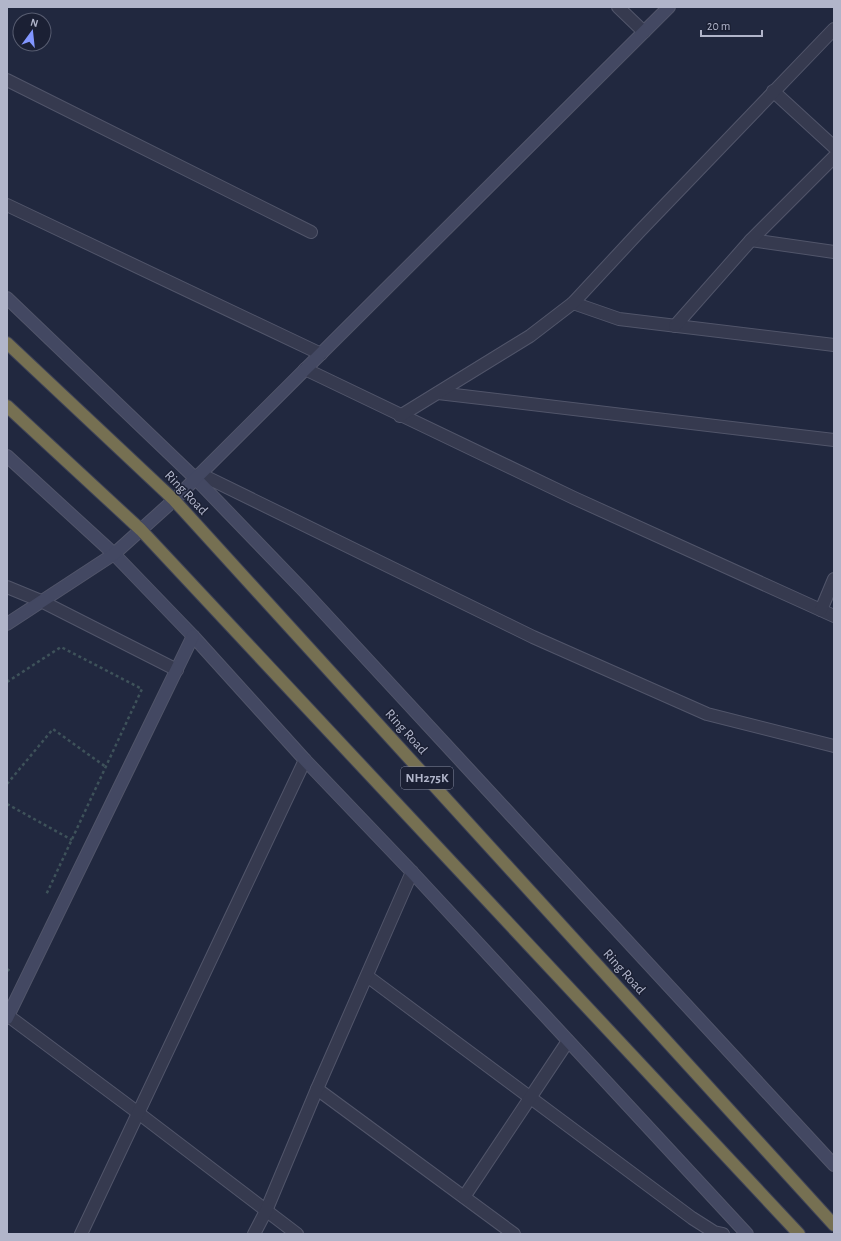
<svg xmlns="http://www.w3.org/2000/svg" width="841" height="1241" font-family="'Alegreya Sans',sans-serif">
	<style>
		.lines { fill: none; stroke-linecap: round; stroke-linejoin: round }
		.street-casing { stroke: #51556a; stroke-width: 14 }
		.secondary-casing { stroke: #51556a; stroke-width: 14 }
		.highway-casing { stroke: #3e4257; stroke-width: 14 }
		.path { stroke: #3e525a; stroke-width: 2.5; stroke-dasharray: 3 3; stroke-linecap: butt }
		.street { stroke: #363a4f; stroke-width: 12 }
		.secondary { stroke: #434862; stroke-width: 12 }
		.highway { stroke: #767052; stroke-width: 12 }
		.labels { text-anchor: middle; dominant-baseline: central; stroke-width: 3; stroke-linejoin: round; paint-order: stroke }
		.shield { fill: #1b2034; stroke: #84889d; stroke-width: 1 }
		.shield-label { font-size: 13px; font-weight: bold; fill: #b1b5ca }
		.street-label { font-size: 14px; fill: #b1b5ca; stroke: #1b2034 }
	</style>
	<rect width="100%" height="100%" fill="#21283f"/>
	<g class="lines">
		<g class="street-casing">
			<g id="street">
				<polyline points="618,7 644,32"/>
				<polyline points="7,80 311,232"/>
				<polyline points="773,91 834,147"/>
				<polyline points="7,205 321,354"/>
				<polyline points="751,240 834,252"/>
				<polyline points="573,303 619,319 834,345"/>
				<polyline points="675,326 751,240 834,157"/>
				<polyline points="305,369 574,498 834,616"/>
				<polyline points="438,393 834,440"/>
				<polyline points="400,416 530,336 573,303 639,232 834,29"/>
				<polyline points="200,474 533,637 707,714 834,746"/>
				<polyline points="7,587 41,601 177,670"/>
				<polyline points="821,610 834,579"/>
				<polyline points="367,976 692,1218 714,1232 723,1234"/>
				<polyline points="7,1015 137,1112 297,1234"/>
				<polyline points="317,1089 514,1234"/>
				<polyline points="464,1197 568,1041"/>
				<polyline points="81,1234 305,760"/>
				<polyline points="254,1234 266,1211 317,1089 412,872"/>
			</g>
		</g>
		<g class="secondary-casing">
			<g id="secondary">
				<polyline points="7,298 196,479 304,591 834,1165"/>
				<polyline points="7,456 114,554 193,636 305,760 412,872 747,1234"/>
				<polyline points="7,624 114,554 174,500 669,7"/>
				<polyline points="7,1018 193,636"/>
			</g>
		</g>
		<g class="highway-casing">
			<g id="highway">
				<polyline points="7,343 174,500 834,1225"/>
				<polyline points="7,406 141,530 799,1234"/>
			</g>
		</g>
		<g class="path">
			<polyline points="7,682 61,647 142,689 46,895"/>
			<polyline points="7,784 53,729 106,767"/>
			<polyline points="7,804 72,840"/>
			<polyline points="7,969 11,972 11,971"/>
		</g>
		<use href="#street" class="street"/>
		<use href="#secondary" class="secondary"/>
		<use href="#highway" class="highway"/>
	</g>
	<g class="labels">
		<rect class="shield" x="401" y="767" width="52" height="22" rx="3"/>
		<g class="shield-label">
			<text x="427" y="778">NH275K</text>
		</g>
		<g class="street-label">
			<text transform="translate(186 493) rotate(46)">Ring Road</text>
			<text transform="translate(406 732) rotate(48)">Ring Road</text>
			<text transform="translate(624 972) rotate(48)">Ring Road</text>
		</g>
	</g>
	<rect width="841" height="1241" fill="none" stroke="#b1b5ca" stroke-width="16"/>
	<g transform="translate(32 32) rotate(15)"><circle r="19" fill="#1b2034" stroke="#575c70"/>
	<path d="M0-3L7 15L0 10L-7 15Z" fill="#8296ff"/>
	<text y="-6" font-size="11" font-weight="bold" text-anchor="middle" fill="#b1b5ca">N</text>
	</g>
	<path d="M701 30v6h61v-6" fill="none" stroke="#b1b5ca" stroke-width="2"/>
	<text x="707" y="30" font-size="12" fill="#b1b5ca" stroke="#1b2034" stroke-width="3" paint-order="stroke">20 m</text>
</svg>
